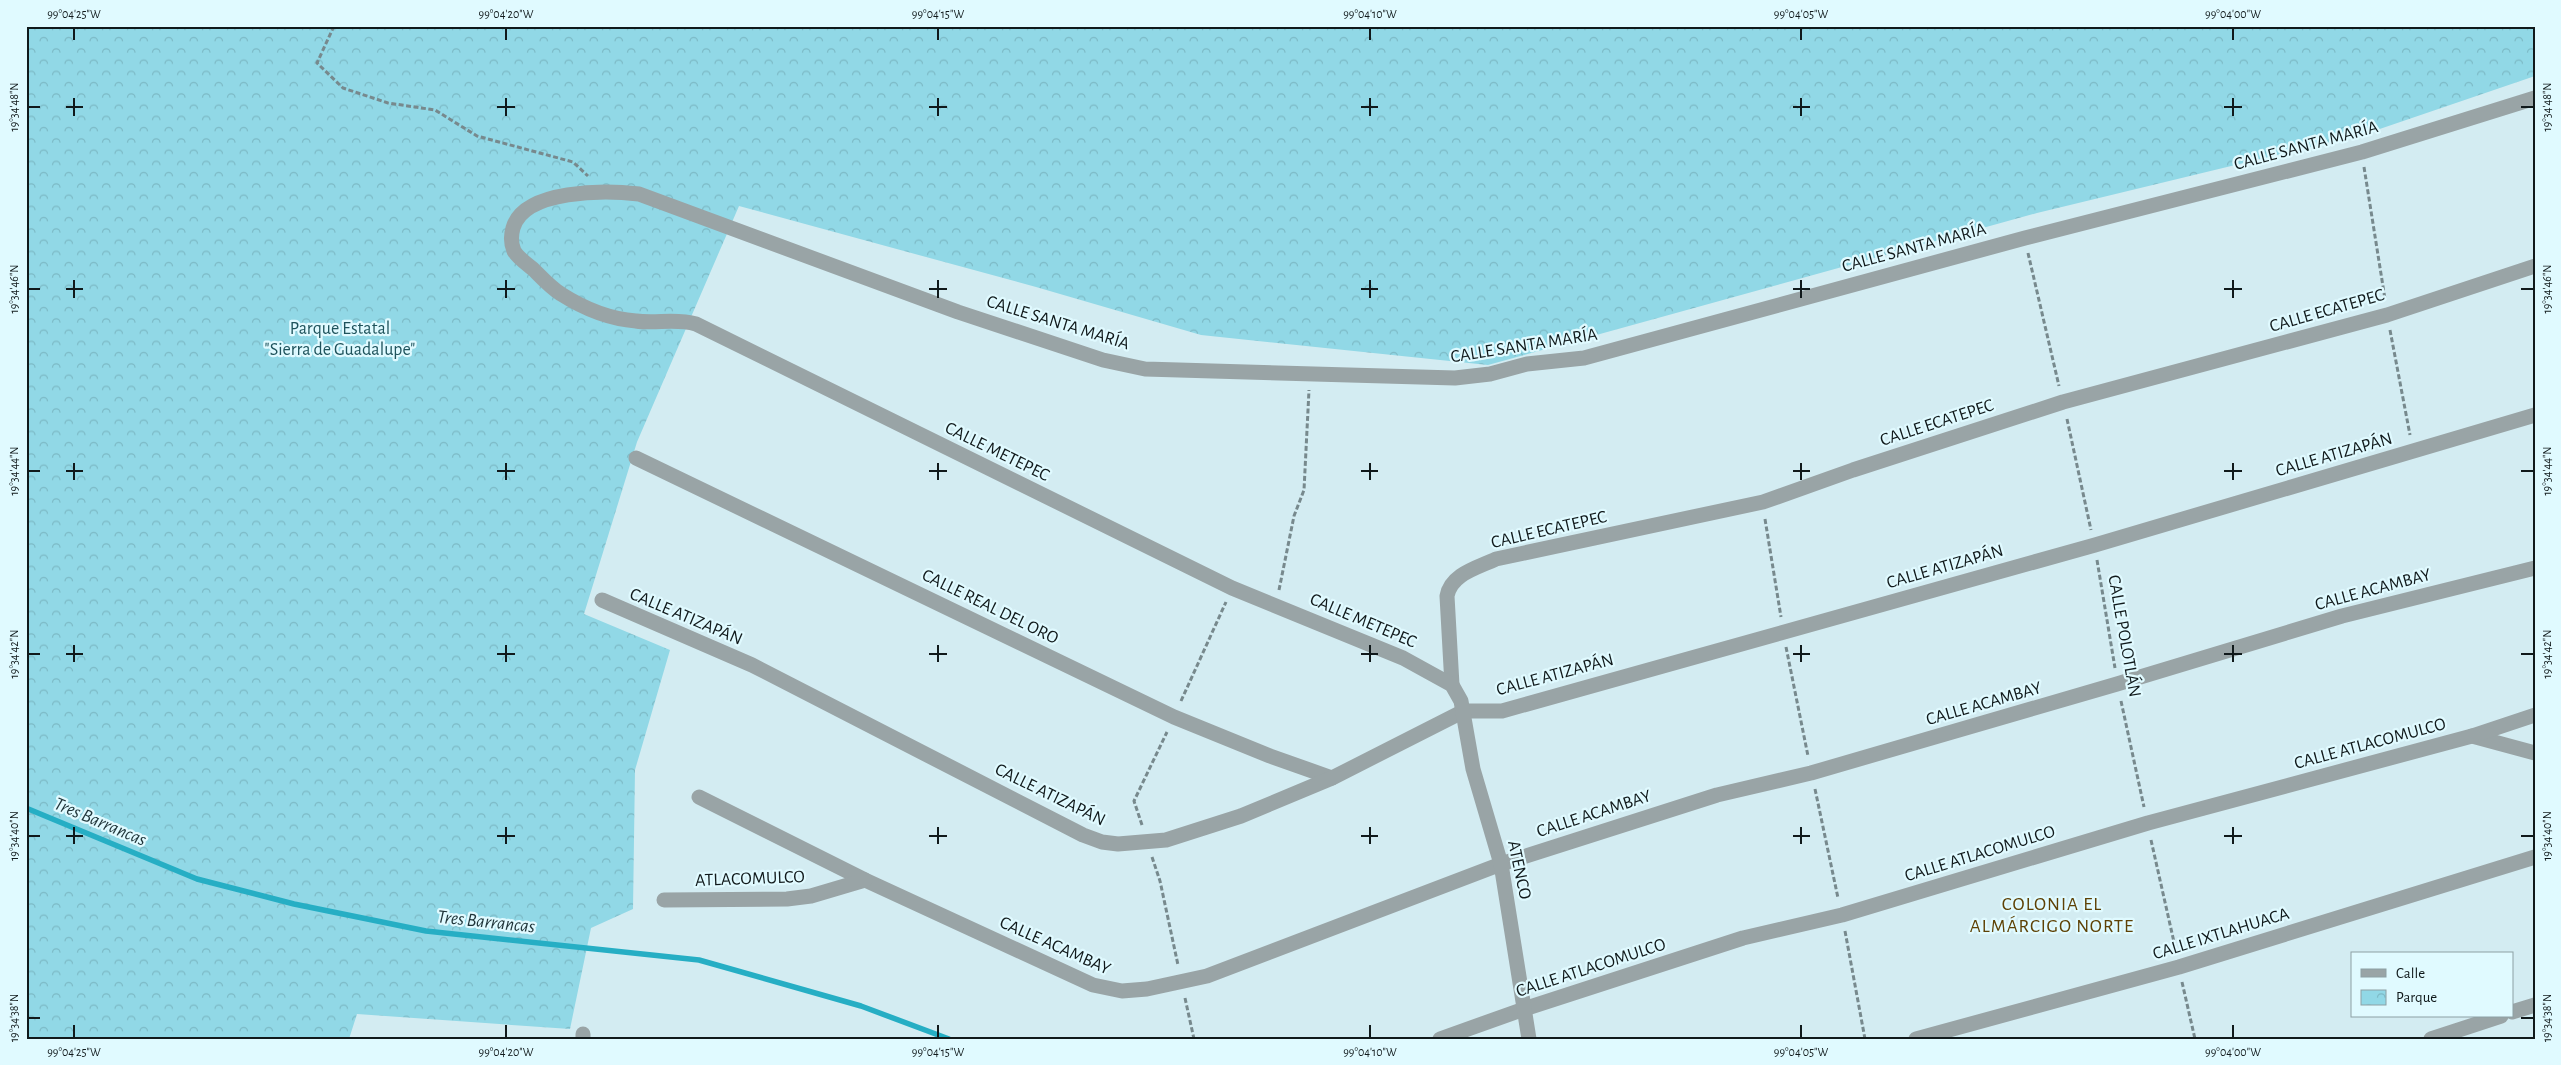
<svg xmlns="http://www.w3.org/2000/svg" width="2561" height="1065" font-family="'Alegreya Sans',sans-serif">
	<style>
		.park { fill: url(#park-crowns) }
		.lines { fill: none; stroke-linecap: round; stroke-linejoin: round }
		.stream { stroke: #26aec4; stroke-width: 5.5 }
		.path { stroke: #77898d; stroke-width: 3; stroke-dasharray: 5 2.5; stroke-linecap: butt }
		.minor { stroke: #99a4a6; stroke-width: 15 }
		.ticks { fill: none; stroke: #10191b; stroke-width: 2 }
		.labels { text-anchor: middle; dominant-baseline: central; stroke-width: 4.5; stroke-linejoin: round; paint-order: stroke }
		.street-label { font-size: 18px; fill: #10191b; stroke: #e0faff }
		.park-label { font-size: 18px; fill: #1e535c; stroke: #e0faff }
		.water-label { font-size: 19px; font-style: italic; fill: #1f3439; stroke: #e0faff }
		.neighbourhood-label { font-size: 19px; letter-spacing: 1px; fill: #5e4105; stroke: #e0faff }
		.neatline { fill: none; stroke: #10191b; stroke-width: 2 }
		.ticks-label { font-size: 12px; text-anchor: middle; fill: #10191b }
	</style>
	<defs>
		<pattern id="park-crowns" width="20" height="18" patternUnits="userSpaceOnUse" patternTransform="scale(1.25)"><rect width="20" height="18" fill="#91d8e6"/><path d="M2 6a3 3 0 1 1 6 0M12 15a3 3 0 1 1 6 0" fill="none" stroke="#7cb9c5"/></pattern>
	</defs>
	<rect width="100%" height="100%" fill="#d3ecf2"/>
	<polygon class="park" points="26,26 2535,26 2535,76 2368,133 2037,213 1488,365 1201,335 1036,287 739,206 637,442 584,614 670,650 635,770 633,909 591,928 570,1029 357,1014 349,1039 26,1039"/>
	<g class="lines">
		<polyline class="stream" points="26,808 197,879 294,904 426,931 699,960 861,1006 949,1039"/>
		<g class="path">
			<polyline points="334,26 317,63 343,88 388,103 435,110 477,136 573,162 588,176"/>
			<polyline points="2364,167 2385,299"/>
			<polyline points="2028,253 2059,386"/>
			<polyline points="2390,330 2410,435"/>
			<polyline points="2067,419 2091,530"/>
			<polyline points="1765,519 1781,617"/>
			<polyline points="2097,560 2115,668"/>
			<polyline points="1279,590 1294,516 1304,490 1309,390"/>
			<polyline points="1786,647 1808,756"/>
			<polyline points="1181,701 1226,602"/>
			<polyline points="2121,701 2144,807"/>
			<polyline points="1815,789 1838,898"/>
			<polyline points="1142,825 1134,801 1167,732"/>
			<polyline points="2151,840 2176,951"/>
			<polyline points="1152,857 1160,881 1178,965"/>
			<polyline points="1845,931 1865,1039"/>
			<polyline points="2182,982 2195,1039"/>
			<polyline points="1185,998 1194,1039"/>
		</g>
		<g class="minor">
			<polyline points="636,458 1174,717 1270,756 1332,778"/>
			<polyline points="602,600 752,665 1083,835 1102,842 1118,844 1166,840 1241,816 1332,778 1464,711 1502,711 2095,545 2535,415"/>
			<path d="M1452 685 1447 596C1451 574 1477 568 1496 559L1763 502 1853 470 2063 402 2387 315 2535 266"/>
			<polyline points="2472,736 2535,753"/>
			<polyline points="699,797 865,880 1093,985 1122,991 1147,989 1207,976 1501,864 1717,795 1811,773 2117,684 2342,616 2535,568"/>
			<polyline points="664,900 787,899 811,896 865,880"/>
			<polyline points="2512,1012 2535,1005"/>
			<polyline points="583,1034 583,1039"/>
			<polyline points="1440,1039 1524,1009 1743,938 1842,915 2148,823 2472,736 2535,715"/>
			<path d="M1529 1039 1501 864 1473 769 1461 701 1452 685 1403 658 1232 588 696 324C675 318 656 324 636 321 610 319 583 308 561 294 551 288 542 278 533 269 527 264 518 258 514 251 511 244 511 235 513 228 524 189 606 190 639 194L958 312 1103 360 1145 369 1455 378 1490 374 1527 364 1584 358 2025 238 2362 152 2535 98"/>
			<polyline points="1916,1039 2179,967 2535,857"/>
			<polyline points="2431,1039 2501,1016"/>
		</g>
	</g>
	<path class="ticks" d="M74 28V40M506 28V40M938 28V40M1370 28V40M1801 28V40M2233 28V40M74 98V116M506 98V116M938 98V116M1370 98V116M1801 98V116M2233 98V116M28 107H40M66 107H83M497 107H515M929 107H947M1361 107H1378M1793 107H1810M2224 107H2242M2521 107H2534M74 280V298M506 280V298M938 280V298M1370 280V298M1801 280V298M2233 280V298M28 289H40M66 289H83M497 289H515M929 289H947M1361 289H1378M1793 289H1810M2224 289H2242M2521 289H2534M74 463V480M506 463V480M938 463V480M1370 463V480M1801 463V480M2233 463V480M28 471H40M66 471H83M497 471H515M929 471H947M1361 471H1378M1793 471H1810M2224 471H2242M2521 471H2534M74 645V662M506 645V662M938 645V662M1370 645V662M1801 645V662M2233 645V662M28 654H40M66 654H83M497 654H515M929 654H947M1361 654H1378M1793 654H1810M2224 654H2242M2521 654H2534M74 827V844M506 827V844M938 827V844M1370 827V844M1801 827V844M2233 827V844M28 836H40M66 836H83M497 836H515M929 836H947M1361 836H1378M1793 836H1810M2224 836H2242M2521 836H2534M28 1018H40M2521 1018H2534M74 1025V1038M506 1025V1038M938 1025V1038M1370 1025V1038M1801 1025V1038M2233 1025V1038"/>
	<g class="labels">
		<g class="street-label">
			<text transform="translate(2306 146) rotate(-15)">CALLE SANTA MARÍA</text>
			<text transform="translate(1914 248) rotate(-15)">CALLE SANTA MARÍA</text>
			<text transform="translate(2327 311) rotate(-16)">CALLE ECATEPEC</text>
			<text transform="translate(1058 323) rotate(17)">CALLE SANTA MARÍA</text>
			<text transform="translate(1524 346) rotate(-9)">CALLE SANTA MARÍA</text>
			<text transform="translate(1937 423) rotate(-18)">CALLE ECATEPEC</text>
			<text transform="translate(997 452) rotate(26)">CALLE METEPEC</text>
			<text transform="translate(2334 455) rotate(-16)">CALLE ATIZAPÁN</text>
			<text transform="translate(1549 530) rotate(-13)">CALLE ECATEPEC</text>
			<text transform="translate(1945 567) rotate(-16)">CALLE ATIZAPÁN</text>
			<text transform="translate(2373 590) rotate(-15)">CALLE ACAMBAY</text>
			<text transform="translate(990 607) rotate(26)">CALLE REAL DEL ORO</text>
			<text transform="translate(686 617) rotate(23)">CALLE ATIZAPÁN</text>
			<text transform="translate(1363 621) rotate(23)">CALLE METEPEC</text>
			<text transform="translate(2124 636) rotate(80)">CALLE POLOTLÁN</text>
			<text transform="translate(1555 675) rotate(-15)">CALLE ATIZAPÁN</text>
			<text transform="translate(1984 704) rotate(-16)">CALLE ACAMBAY</text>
			<text transform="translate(2370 744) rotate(-15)">CALLE ATLACOMULCO</text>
			<text transform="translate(1050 795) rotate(26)">CALLE ATIZAPÁN</text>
			<text transform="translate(1594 814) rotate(-18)">CALLE ACAMBAY</text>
			<text transform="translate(1980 854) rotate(-17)">CALLE ATLACOMULCO</text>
			<text transform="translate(1519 870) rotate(78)">ATENCO</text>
			<text transform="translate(750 879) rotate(-2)">ATLACOMULCO</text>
			<text transform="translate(2221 934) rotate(-17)">CALLE IXTLAHUACA</text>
			<text transform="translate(1055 946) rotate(24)">CALLE ACAMBAY</text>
			<text transform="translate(1591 968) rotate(-18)">CALLE ATLACOMULCO</text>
		</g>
		<g class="park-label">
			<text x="340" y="329">Parque Estatal<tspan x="340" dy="21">"Sierra de Guadalupe"</tspan></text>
		</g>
		<g class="water-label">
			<text transform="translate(100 822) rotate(23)">Tres Barrancas</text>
			<text transform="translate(486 922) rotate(6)">Tres Barrancas</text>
		</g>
		<g class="neighbourhood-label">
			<text x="2052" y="904">COLONIA EL<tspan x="2052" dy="22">ALMÁRCIGO NORTE</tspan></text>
		</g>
	</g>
	<rect width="2561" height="1065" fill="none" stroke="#e0faff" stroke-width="55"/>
	<rect x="2351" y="952" width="162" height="65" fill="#e0faff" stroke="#8da0a4"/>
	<rect x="2361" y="969" width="25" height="8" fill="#99a4a6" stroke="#8da0a4"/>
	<text x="2396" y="978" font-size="15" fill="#10191b">Calle</text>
	<rect x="2361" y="990" width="25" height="15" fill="url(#park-crowns)" stroke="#8da0a4"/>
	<text x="2396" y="1002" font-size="15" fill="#10191b">Parque</text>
	<rect x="28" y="28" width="2506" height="1010" class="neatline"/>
	<g class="ticks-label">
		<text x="74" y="18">99°04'25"W</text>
		<text x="506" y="18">99°04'20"W</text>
		<text x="938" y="18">99°04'15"W</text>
		<text x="1370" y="18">99°04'10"W</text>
		<text x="1801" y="18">99°04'05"W</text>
		<text x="2233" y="18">99°04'00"W</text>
		<text transform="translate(14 107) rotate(-90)" y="4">19°34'48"N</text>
		<text transform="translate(2547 107) rotate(-90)" y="4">19°34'48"N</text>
		<text transform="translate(14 289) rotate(-90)" y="4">19°34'46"N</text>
		<text transform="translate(2547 289) rotate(-90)" y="4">19°34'46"N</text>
		<text transform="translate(14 471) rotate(-90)" y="4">19°34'44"N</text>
		<text transform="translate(2547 471) rotate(-90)" y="4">19°34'44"N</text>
		<text transform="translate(14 654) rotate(-90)" y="4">19°34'42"N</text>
		<text transform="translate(2547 654) rotate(-90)" y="4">19°34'42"N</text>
		<text transform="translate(14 836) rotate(-90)" y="4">19°34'40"N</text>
		<text transform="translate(2547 836) rotate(-90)" y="4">19°34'40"N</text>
		<text transform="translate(14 1018) rotate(-90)" y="4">19°34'38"N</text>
		<text transform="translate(2547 1018) rotate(-90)" y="4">19°34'38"N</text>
		<text x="74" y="1056">99°04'25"W</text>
		<text x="506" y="1056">99°04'20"W</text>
		<text x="938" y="1056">99°04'15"W</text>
		<text x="1370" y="1056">99°04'10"W</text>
		<text x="1801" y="1056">99°04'05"W</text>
		<text x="2233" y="1056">99°04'00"W</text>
	</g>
</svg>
